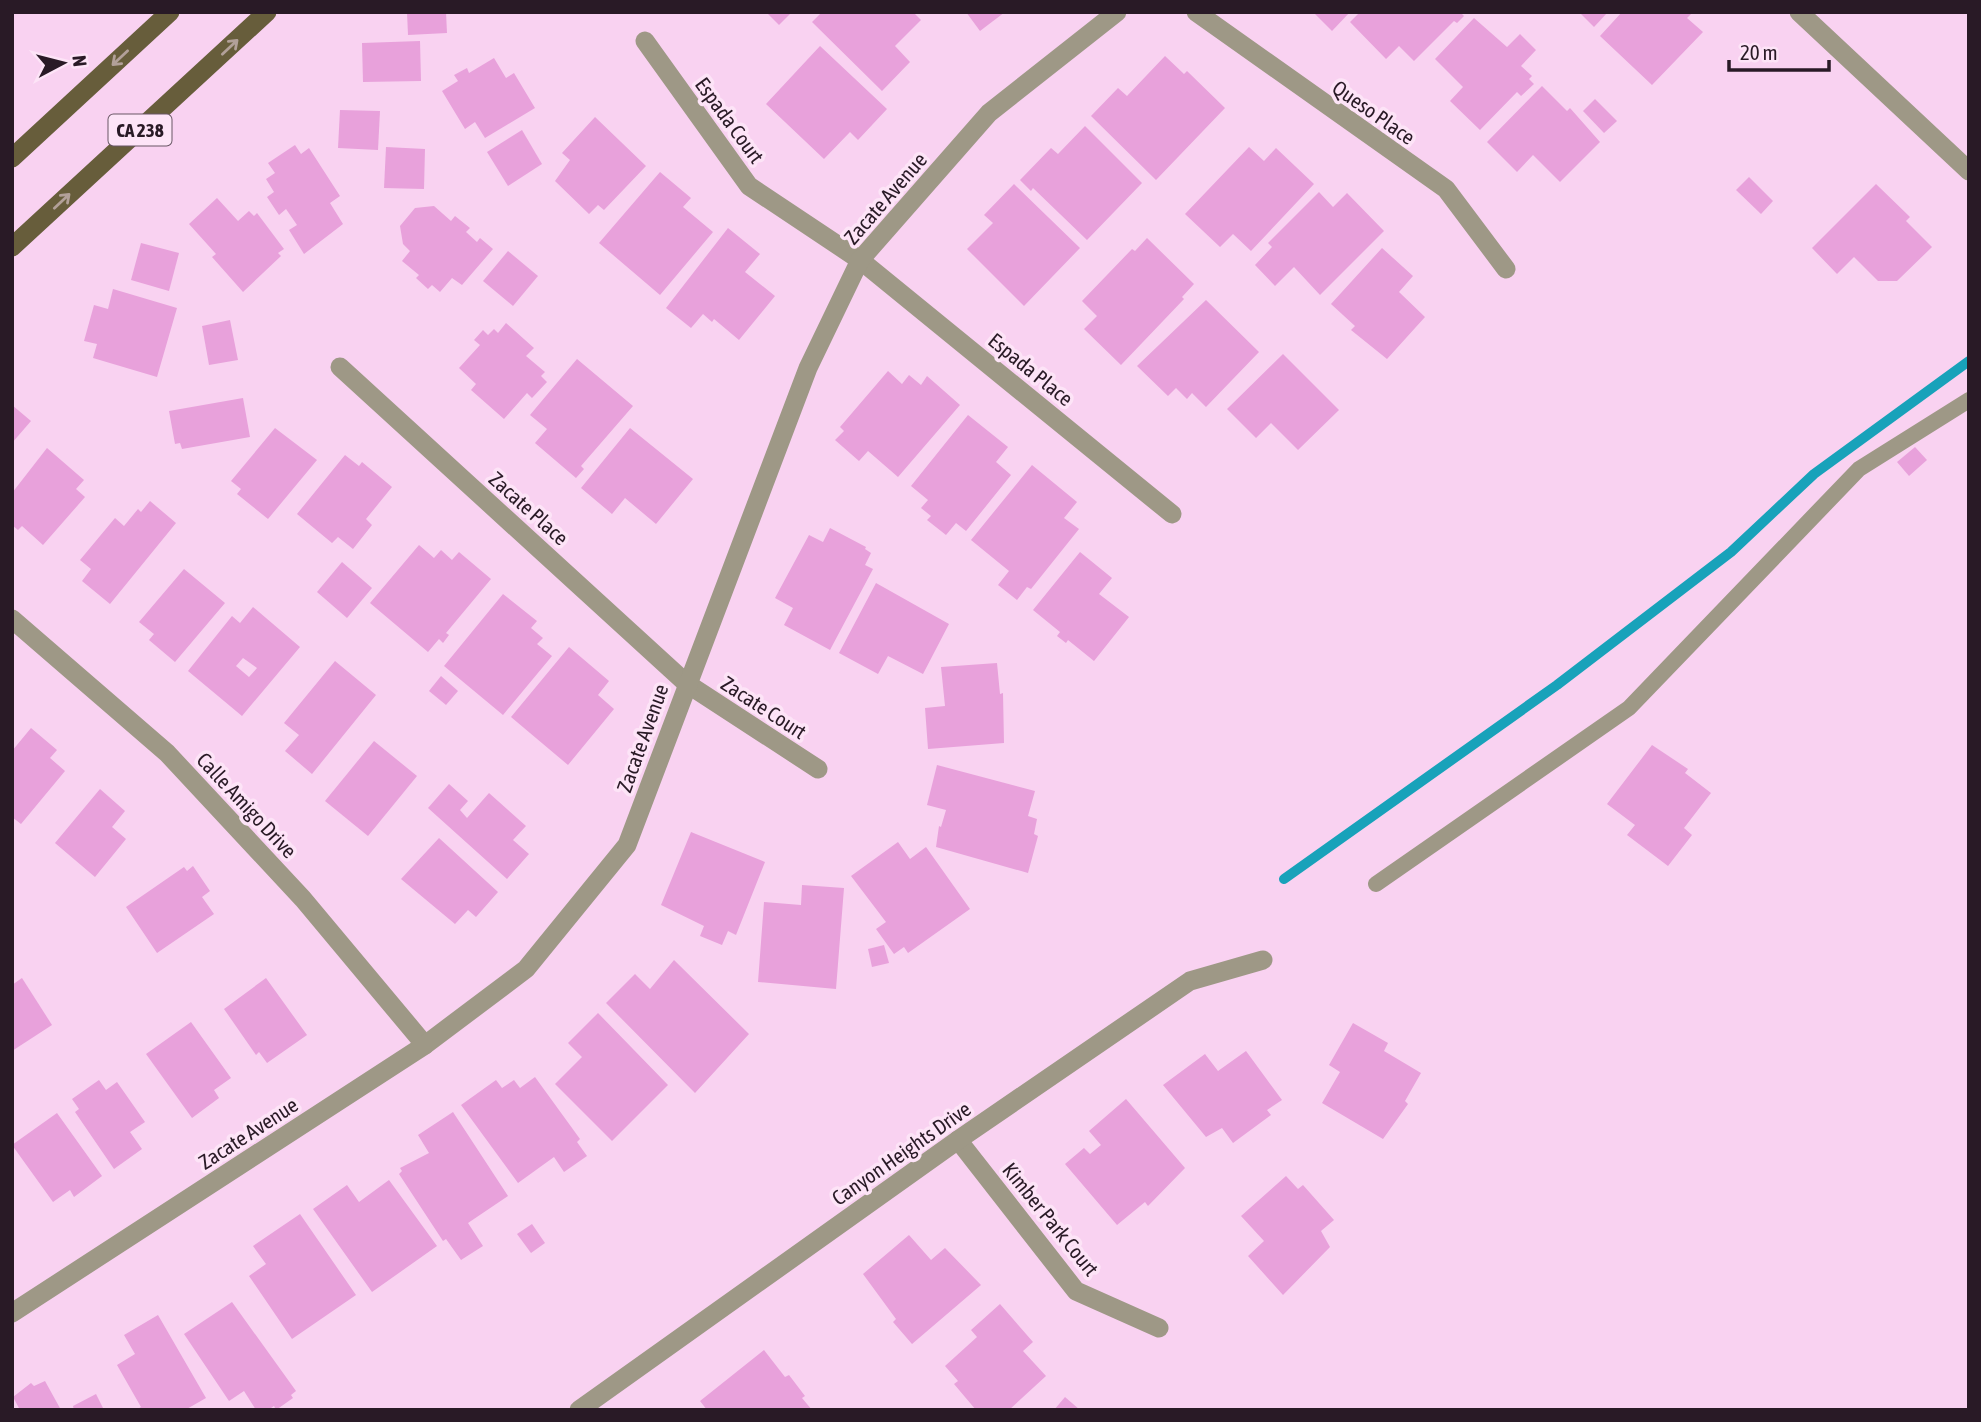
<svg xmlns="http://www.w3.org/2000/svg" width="1981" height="1422" font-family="'Asap Condensed',sans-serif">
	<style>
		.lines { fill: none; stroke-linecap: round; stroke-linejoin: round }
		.stream { stroke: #18a2ba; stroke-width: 10 }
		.building { fill: #e8a1db; fill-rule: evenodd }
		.service { stroke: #9e9886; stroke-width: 16 }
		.minor { stroke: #9e9886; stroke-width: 19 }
		.tertiary { stroke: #9e9886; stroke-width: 19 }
		.primary { stroke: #675d3b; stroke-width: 19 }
		.oneway { stroke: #b2a099 }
		.labels { text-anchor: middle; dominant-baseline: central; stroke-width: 7; stroke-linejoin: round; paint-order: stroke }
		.shield { fill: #fde4f7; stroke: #695765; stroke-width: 2 }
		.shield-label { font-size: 19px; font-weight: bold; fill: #291a26 }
		.street-label { font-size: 21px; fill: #291a26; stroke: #fde4f7 }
	</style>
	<rect width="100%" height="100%" fill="#f9d2f1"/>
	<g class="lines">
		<polyline class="stream" points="1284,879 1557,685 1731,552 1814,474 1969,361"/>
	</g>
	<g class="building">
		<polygon points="407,12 446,12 447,33 408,35"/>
		<polygon points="766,12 792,12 779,25"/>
		<polygon points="822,12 913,12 921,20 895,46 910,62 882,91 812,22"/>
		<polygon points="966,12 1005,12 980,31"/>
		<polygon points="1313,12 1350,12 1332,31"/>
		<polygon points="1360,12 1460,12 1464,16 1457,23 1454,21 1414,61 1399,46 1386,59 1350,22"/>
		<polygon points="1579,12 1608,12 1594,27"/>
		<polygon points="1622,12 1693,12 1687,18 1703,32 1652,85 1600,36"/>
		<polygon points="1474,18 1507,47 1520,34 1536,50 1521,66 1532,76 1529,79 1534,84 1521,96 1517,92 1480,130 1450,101 1463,87 1435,59"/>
		<polygon points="420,41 421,81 363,82 362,43"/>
		<polygon points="820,46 887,109 858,140 850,132 824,159 766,104"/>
		<polygon points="1165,56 1184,74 1187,71 1225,108 1156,180 1091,116 1118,88 1127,96"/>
		<polygon points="494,58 506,78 514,73 535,108 485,138 475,122 465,129 442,91 458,81 454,75 467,68 469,73"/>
		<polygon points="1542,86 1567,111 1570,108 1600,142 1560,182 1533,155 1517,172 1487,142"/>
		<polygon points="1595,99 1617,121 1604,133 1583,111"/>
		<polygon points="340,110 380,111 378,150 338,148"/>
		<polygon points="595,117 646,166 604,210 598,205 589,214 555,181 570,160 562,153"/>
		<polygon points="1085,126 1142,183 1087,240 1033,188 1031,191 1020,180 1051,148 1058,154"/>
		<polygon points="522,130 542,164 508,186 487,152"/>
		<polygon points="295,145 301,154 309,148 340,196 330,203 343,224 304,254 289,230 297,225 286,209 279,215 267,197 274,192 266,179 275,173 268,163"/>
		<polygon points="386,147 425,149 424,189 384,188"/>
		<polygon points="1249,147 1264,161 1276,148 1314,184 1251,251 1233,234 1220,247 1185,214"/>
		<polygon points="660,172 691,198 683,207 713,232 660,295 599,243"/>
		<polygon points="1749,177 1773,201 1761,214 1736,190"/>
		<polygon points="1014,184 1080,248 1024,306 967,249 993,223 984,215"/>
		<polygon points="1876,184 1910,217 1906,221 1932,247 1897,281 1878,281 1854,257 1837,274 1812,248"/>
		<polygon points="1319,192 1333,207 1347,193 1384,231 1320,295 1294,267 1275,286 1255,265 1272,247 1268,243"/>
		<polygon points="217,198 238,221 249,211 254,216 257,213 284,249 278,253 281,256 243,292 212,257 216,254 189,224"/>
		<polygon points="434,206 451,221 455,216 470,228 466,232 477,242 480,238 493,249 462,285 452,278 440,292 432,285 428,289 416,278 419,275 402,261 410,251 403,244 400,226 415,208"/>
		<polygon points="728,228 760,254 745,272 775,296 739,340 714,319 712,322 703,314 691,328 666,308"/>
		<polygon points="1147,238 1194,284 1182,297 1184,299 1121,365 1084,329 1097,316 1082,301 1132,249 1135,251"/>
		<polygon points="141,243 179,253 169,291 131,280"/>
		<polygon points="1382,248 1413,276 1399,292 1425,317 1387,359 1351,330 1355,326 1331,304"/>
		<polygon points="508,251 538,276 513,306 483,281"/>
		<polygon points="113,289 177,308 157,377 93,358 97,344 84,341 94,305 108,309"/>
		<polygon points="1206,300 1259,352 1206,407 1192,393 1187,399 1176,388 1168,396 1137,366"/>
		<polygon points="230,320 238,360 209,365 202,326"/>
		<polygon points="506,323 534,348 526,356 545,372 541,376 547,382 532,398 527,393 504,419 471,390 476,384 459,368 480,345 474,340 483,330 488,335 494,329 498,333"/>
		<polygon points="1283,354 1339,410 1298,450 1271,423 1256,438 1227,409"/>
		<polygon points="577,359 633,406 581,466 584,469 576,478 535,443 547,429 530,415"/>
		<polygon points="888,371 902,384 909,375 921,385 927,376 960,405 898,477 868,451 859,461 835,440 844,431 840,427"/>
		<polygon points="243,398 250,437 182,449 180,443 175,444 169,411"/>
		<polygon points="12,405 31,421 12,443"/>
		<polygon points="968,415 1008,447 996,462 1011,475 966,531 956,523 946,535 927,520 931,516 921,508 928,500 911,486"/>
		<polygon points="275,428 317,460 268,519 237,494 241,489 231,481"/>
		<polygon points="630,428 693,479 656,524 625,498 612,514 581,488"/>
		<polygon points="1915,447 1927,460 1909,476 1897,462"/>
		<polygon points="47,448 84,480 76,489 85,497 43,545 22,526 18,530 12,525 12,493"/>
		<polygon points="345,455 359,466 362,462 392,487 366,519 372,525 353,549 338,537 332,543 297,514"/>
		<polygon points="1032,465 1077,502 1064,518 1079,529 1031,589 1027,587 1017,600 998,585 1009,571 971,540"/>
		<polygon points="150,501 176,523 110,604 82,581 91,569 80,560 115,518 124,526 138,509 141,512"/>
		<polygon points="830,528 866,547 865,549 871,553 865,565 873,569 830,650 784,625 793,608 775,598 809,535 823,542"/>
		<polygon points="419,545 434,558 441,550 452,560 459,552 491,579 446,633 449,635 443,643 439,639 428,652 370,603"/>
		<polygon points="1080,552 1112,578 1099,594 1129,617 1094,661 1068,640 1066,643 1057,636 1060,632 1033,610"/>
		<polygon points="342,562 372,588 347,618 317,592"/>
		<polygon points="184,569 225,603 175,662 149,640 154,634 139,622"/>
		<polygon points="876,583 949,624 923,674 888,656 878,674 839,653"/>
		<polygon points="503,594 537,621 531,628 543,638 537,644 552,656 503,715 444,666"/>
		<path d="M253 607 300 647 242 716 188 671 232 616 240 623ZM243 658 257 668 249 677 236 666Z"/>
		<polygon points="569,647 609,681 598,695 614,709 568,765 511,717"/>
		<polygon points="335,661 376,695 312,774 285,751 299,735 284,723"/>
		<polygon points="997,663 1000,694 1003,693 1004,743 928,749 925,708 945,706 941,667"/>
		<polygon points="441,676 458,691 446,705 429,691"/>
		<polygon points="31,728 57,750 50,758 65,771 21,824 12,817 12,751"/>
		<polygon points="374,741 417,776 368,836 325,801"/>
		<polygon points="1652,745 1688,769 1685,773 1711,793 1684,828 1692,835 1668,866 1627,835 1635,825 1607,804"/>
		<polygon points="937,765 1035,791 1028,816 1037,819 1034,834 1038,836 1028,873 936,847 939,826 941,827 946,810 927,805"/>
		<polygon points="449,784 468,801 460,810 467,818 489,793 526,826 513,840 529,854 507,879 428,808"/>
		<polygon points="100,789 125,811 112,827 126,839 95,877 55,843"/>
		<polygon points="691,832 765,862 736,935 728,931 722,945 700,936 704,926 661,905"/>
		<polygon points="439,838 498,892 476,917 468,910 455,924 401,879"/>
		<polygon points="898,842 910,859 926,847 970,909 908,953 904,947 894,954 876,929 886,922 851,876"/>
		<polygon points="193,866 210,891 202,897 214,914 157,953 126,907 184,867 187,871"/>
		<polygon points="802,885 844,888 836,989 758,982 764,902 801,905"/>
		<polygon points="884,945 889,963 872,967 868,949"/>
		<polygon points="674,960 749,1034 695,1093 606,1003 635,974 650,989"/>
		<polygon points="22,978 52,1025 12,1051 12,985"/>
		<polygon points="266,978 307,1035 267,1063 259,1052 256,1055 224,1009"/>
		<polygon points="598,1013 668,1085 612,1141 555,1084 582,1057 568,1043"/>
		<polygon points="191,1022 231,1078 214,1090 219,1098 192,1118 146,1054"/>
		<polygon points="1353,1023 1388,1043 1384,1051 1421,1073 1405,1101 1408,1104 1383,1139 1322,1103 1340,1072 1329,1065"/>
		<polygon points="1246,1051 1282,1100 1267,1110 1271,1115 1233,1143 1222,1128 1206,1137 1163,1085 1205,1054 1218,1071"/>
		<polygon points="535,1077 580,1139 577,1142 587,1156 564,1172 554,1157 518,1183 461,1105 496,1080 502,1088 514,1080 520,1088"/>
		<polygon points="99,1080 106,1090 117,1082 145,1122 130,1132 142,1149 114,1169 75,1112 79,1109 72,1099"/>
		<polygon points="1126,1099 1185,1168 1148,1206 1145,1202 1117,1225 1065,1164 1084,1148 1090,1154 1101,1145 1089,1131"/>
		<polygon points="453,1112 508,1196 468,1223 483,1246 461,1260 446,1239 443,1241 399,1174 402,1171 400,1168 429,1153 418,1135"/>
		<polygon points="57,1113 102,1176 74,1197 70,1190 53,1202 12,1145"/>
		<polygon points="1286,1176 1298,1189 1303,1185 1334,1220 1321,1231 1330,1247 1283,1295 1248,1256 1264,1241 1241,1216"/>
		<polygon points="389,1180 437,1246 372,1292 313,1209 347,1185 359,1202"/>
		<polygon points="300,1214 356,1295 292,1339 249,1276 266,1264 253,1246"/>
		<polygon points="532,1224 545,1243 531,1253 517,1234"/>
		<polygon points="909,1235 931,1260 945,1248 981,1285 912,1344 893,1322 896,1319 863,1274"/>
		<polygon points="232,1302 296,1391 291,1395 293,1398 276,1410 274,1406 268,1410 256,1410 244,1391 229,1401 184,1334"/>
		<polygon points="1000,1304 1033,1342 1023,1351 1046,1376 1009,1410 976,1410 954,1384 958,1381 945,1366 977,1337 971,1330"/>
		<polygon points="158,1315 206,1398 185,1410 136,1410 141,1407 117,1365 135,1354 124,1335"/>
		<polygon points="764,1350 785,1377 789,1375 805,1396 802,1398 812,1410 707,1410 700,1401"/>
		<polygon points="45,1381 61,1410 20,1410 13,1397 31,1383 34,1386"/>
		<polygon points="96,1394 104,1410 74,1410 73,1406"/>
		<polygon points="1065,1397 1080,1410 1054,1410"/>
	</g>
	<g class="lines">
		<polyline class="service" points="1376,884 1629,708 1859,469 1969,400"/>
		<g class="minor">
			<polyline points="1196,12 1446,189 1506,269"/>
			<polyline points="645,41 749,186 860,260 1172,514"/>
			<polyline points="340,367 686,683 818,769"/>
			<polyline points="12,619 167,753 303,899 425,1045"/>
			<polyline points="958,1140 1076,1291 1159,1328"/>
			<polyline points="12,1313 425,1045 526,969 627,845 808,368 860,260 989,113 1117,12"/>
			<polyline points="579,1410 958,1140 1190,981 1263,960"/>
		</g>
		<polyline class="tertiary" points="1799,12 1969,171"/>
		<g class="primary">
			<polyline points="12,158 170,12"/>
			<polyline points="12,247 267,12"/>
		</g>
	</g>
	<defs><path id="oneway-shaft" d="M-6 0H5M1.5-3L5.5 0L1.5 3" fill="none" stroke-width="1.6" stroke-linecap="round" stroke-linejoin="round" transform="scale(1.75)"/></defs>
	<g class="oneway">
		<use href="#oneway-shaft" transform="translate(230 47) rotate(-43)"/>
		<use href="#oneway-shaft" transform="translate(120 58) rotate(137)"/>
		<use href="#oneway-shaft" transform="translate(62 201) rotate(-43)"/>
	</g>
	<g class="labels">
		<rect class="shield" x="108.5" y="114.5" width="63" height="31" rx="5"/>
		<g class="shield-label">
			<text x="140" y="130">CA 238</text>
		</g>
		<g class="street-label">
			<text transform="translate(1374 112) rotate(35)">Queso Place</text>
			<text transform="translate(730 120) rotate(54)">Espada Court</text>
			<text transform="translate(885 198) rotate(-49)">Zacate Avenue</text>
			<text transform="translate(1031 369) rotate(39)">Espada Place</text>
			<text transform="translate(529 508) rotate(42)">Zacate Place</text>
			<text transform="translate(764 707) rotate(33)">Zacate Court</text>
			<text transform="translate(642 738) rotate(-70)">Zacate Avenue</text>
			<text transform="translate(247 805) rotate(47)">Calle Amigo Drive</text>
			<text transform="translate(248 1133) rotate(-33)">Zacate Avenue</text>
			<text transform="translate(901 1153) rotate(-35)">Canyon Heights Drive</text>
			<text transform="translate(1051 1219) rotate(51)">Kimber Park Court</text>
		</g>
	</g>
	<rect width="1981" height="1422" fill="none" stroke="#291a26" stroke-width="28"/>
	<g transform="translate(63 63) rotate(83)" stroke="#fde4f7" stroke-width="5" paint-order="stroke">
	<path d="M0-5L12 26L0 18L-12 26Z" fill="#291a26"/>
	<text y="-10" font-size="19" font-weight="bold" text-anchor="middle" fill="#291a26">N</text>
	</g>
	<path d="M1729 60v10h100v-10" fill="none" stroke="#291a26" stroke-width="3.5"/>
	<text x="1740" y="60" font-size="21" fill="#291a26" stroke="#fde4f7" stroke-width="5" paint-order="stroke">20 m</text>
</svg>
